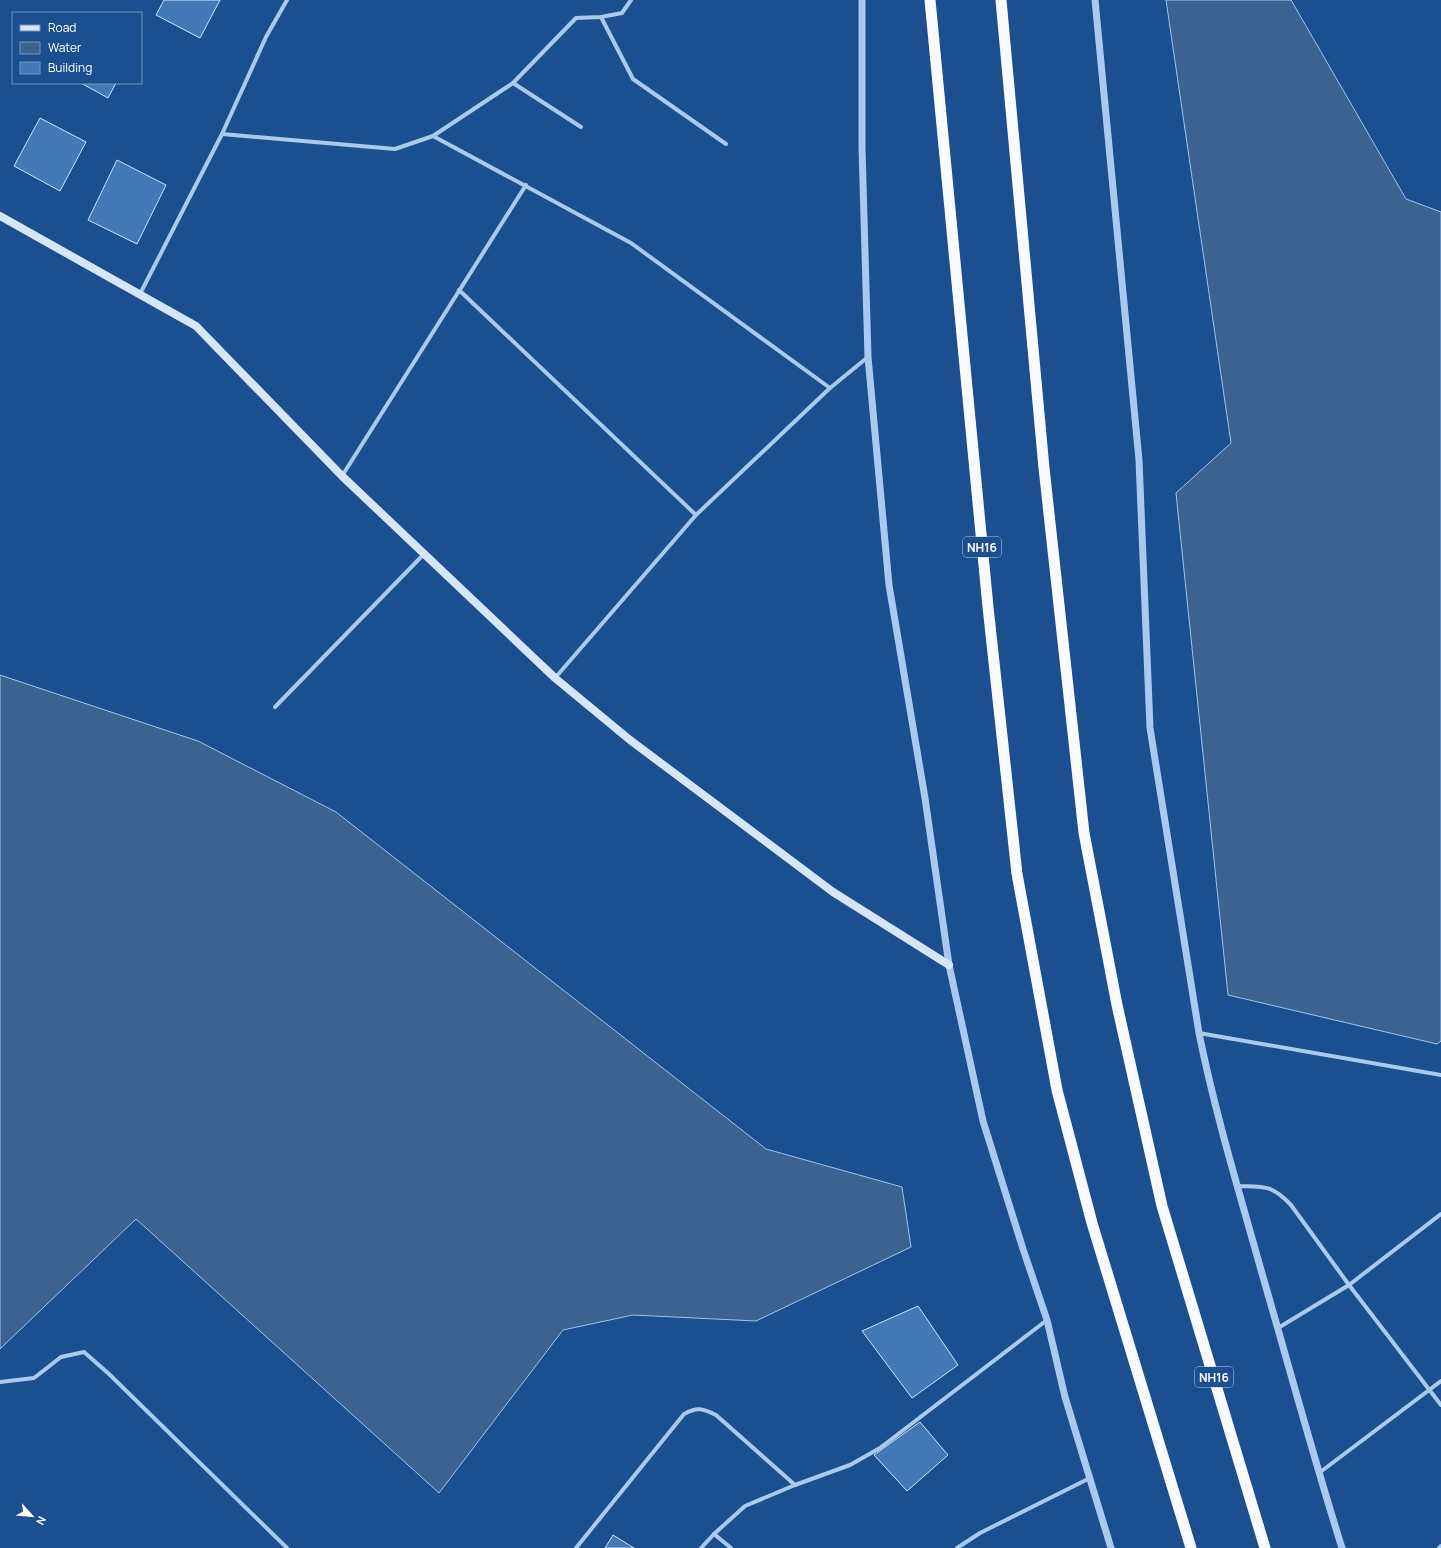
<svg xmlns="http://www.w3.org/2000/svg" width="1441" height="1548" font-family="Manrope,sans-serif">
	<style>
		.water { fill: #3c6290; stroke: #9cc4f0 }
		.building { fill: #4478b7; stroke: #cfe3fa }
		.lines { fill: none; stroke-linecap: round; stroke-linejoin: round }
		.minor { stroke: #a9c9ee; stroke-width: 4 }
		.tertiary { stroke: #a9c9ee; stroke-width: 7 }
		.secondary { stroke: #d6e6fa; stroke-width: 8 }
		.trunk { stroke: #f8faff; stroke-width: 11 }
		.labels { text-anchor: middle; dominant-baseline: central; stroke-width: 4; stroke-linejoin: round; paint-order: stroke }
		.shield { fill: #1b4f8f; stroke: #bbcadd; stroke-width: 1 }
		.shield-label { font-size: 12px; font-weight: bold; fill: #fff }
	</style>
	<rect width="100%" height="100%" fill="#1b4f8f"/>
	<g class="water">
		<polygon points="1166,0 1291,0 1406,199 1441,212 1441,1041 1437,1044 1228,995 1176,493 1231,443"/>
		<polygon points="0,675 198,741 336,812 766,1149 902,1187 911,1247 756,1321 633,1315 563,1330 439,1493 136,1219 0,1349"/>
	</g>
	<g class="building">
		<polygon points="164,0 220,0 200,38 156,15"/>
		<polygon points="81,83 116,83 108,98"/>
		<polygon points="40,118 86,142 60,191 14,166"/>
		<polygon points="117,160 166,185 137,244 88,220"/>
		<polygon points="918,1306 958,1365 912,1398 862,1331"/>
		<polygon points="920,1422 948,1455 907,1491 874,1455"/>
		<polygon points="613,1535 634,1548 605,1548"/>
	</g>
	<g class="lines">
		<g class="minor">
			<polyline points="601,17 633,79 726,144"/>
			<polyline points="513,83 581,127"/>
			<polyline points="222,134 395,149 433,136 513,83 576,18 601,17 622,13 631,0"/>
			<polyline points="433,136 631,243 830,388"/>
			<polyline points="459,290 696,515"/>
			<polyline points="140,294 222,134 266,37 287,0"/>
			<polyline points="342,476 526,185"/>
			<polyline points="555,678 696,515 830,388 868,357"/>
			<polyline points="275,707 424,554"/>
			<polyline points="1199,1033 1441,1075"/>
			<path d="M1237 1186C1264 1187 1271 1184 1291 1205L1349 1285 1441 1405"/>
			<polyline points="1278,1328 1349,1285 1441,1214"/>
			<polyline points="0,1382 34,1378 61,1357 84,1352 109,1374 287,1548"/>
			<polyline points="1319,1473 1441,1381"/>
			<polyline points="714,1534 731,1548"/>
			<path d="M576 1548 684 1414C697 1407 702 1408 716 1415L795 1485"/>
			<polyline points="701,1548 714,1534 745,1506 795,1485 850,1465 880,1448 1047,1320"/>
			<polyline points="957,1548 980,1533 1090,1478"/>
			<polyline points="1439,1548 1441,1546"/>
		</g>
		<g class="tertiary">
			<polyline points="862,0 862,148 868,357 889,585 925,798 949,965 983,1121 1023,1249 1047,1320 1065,1397 1111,1548"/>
			<path d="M1095 0 1139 460 1150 728 1199 1033C1215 1113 1239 1191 1261 1270 1288 1363 1313 1456 1342 1548"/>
		</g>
		<polyline class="secondary" points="0,216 196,326 342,476 555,678 630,740 833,892 949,965"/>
		<g class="trunk">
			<polyline points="930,0 988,607 1017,874 1057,1090 1092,1223 1191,1548"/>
			<polyline points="1001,0 1044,468 1084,833 1117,1005 1162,1206 1265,1548"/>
		</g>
	</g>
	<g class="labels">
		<g class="shield">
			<rect x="963" y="537" width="38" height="20" rx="3"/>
			<rect x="1195" y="1367" width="38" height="20" rx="3"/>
		</g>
		<g class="shield-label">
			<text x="982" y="547">NH16</text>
			<text x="1214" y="1377">NH16</text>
		</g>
	</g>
	<rect x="12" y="12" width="130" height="72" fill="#1b4f8f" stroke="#7695bc"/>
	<rect x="20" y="25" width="20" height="6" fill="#d6e6fa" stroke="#7695bc"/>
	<text x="48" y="32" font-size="12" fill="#ffffff">Road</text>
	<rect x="20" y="42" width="20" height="12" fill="#3c6290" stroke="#7695bc"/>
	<text x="48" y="52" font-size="12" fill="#ffffff">Water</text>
	<rect x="20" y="62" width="20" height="12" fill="#4478b7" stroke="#7695bc"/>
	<text x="48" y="72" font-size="12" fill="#ffffff">Building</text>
	<g transform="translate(32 1516) rotate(117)" stroke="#1b4f8f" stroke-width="3" paint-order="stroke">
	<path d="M0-3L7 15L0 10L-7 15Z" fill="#ffffff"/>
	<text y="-6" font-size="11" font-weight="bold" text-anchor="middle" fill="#ffffff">N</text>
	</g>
</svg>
